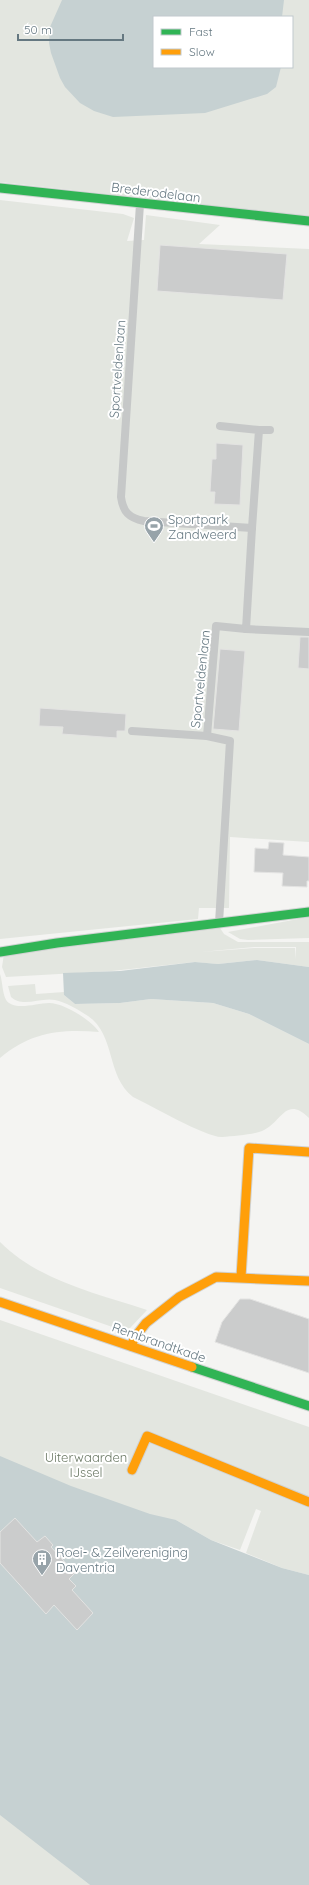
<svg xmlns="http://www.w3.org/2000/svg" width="309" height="1885" font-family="Quicksand,sans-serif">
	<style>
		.green { fill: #e3e6e0; fill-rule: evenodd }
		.water { fill: #c6d1d2 }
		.building { fill: #cbcccc; stroke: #e3e3e2 }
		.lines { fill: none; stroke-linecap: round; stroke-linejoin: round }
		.fast-casing { stroke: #d0d2d2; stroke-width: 11 }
		.slow-casing { stroke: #d0d2d2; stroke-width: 11 }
		.lane { stroke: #c6c8c8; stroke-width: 8 }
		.fast { stroke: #30b455; stroke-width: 9 }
		.slow { stroke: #ff9f0a; stroke-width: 9 }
		.labels { text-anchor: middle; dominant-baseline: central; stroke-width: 4; stroke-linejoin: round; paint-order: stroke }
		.street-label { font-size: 13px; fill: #657881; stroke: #fff }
		.poi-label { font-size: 13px; fill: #657881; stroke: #fff; text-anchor: start }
		.park-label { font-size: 13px; fill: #6a7864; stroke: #fff }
	</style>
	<rect width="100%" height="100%" fill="#f4f4f2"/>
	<g class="green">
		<path d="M0 0H309V216L0 182ZM154 17H292V67H154Z"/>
		<polygon points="0,200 123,214 134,218 127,241 144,240 146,215 220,225 199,244 309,249 309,842 230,837 229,908 199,908 198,919 0,939"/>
		<polygon points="309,917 309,938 248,940 240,939 228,932"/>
		<path d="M220 928 224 934 238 942H309V967L257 960 218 964 195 962 112 971 6 977 2 967 4 954ZM254 947H296V959L295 948H254L201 952Z"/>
		<path d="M0 974C3 982 2 998 9 1003 20 1010 37 1003 49 1003 64 1003 91 1020 99 1032 60 1029 31 1032 0 1058Z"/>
		<path d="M35 984 36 994 64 992V995L75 1004 120 1003 151 999 213 1003 249 1014 309 1044V1118C285 1095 282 1123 262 1131 251 1135 234 1136 222 1137 207 1138 150 1105 133 1097 106 1076 116 1035 88 1016 79 1010 65 1002 55 1000 40 997 23 1008 11 997L8 986Z"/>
		<path d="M0 1242C39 1281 96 1293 147 1310L130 1328 124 1331 0 1288Z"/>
		<polygon points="0,1320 309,1427 309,1575 282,1568 246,1553 261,1511 256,1509 240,1550 211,1540 176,1520 62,1863 90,1885 0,1885"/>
	</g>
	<g class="water">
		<polygon points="62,0 284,0 282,17 154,17 154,67 281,67 276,87 267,94 205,113 113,117 94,111 80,103 65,87 60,78 51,53 49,43 50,27"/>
		<polygon points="257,960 309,967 309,1044 249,1014 213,1003 151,999 120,1003 75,1004 64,995 63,973 120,971 195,962 218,964"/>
		<polygon points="0,1456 71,1486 150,1514 176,1520 211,1540 282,1568 309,1575 309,1885 90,1885 0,1815"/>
	</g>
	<g class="building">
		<polygon points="160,245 287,254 283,300 157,291"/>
		<polygon points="216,443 243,445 240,505 214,504 215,492 210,492 212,459 216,459"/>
		<polygon points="300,637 309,637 309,669 298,668"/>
		<polygon points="220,649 245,651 239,731 213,729"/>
		<polygon points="40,708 126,714 125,731 117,731 117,738 62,734 63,727 39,726"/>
		<polygon points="269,842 284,843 283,855 309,857 309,881 307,881 307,887 282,886 283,873 254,872 255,848 268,849"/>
		<polygon points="240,1299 250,1299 309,1319 309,1373 215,1342 222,1322"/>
		<polygon points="15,1518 37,1542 45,1536 53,1545 51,1547 75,1573 69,1579 76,1586 72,1590 93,1613 77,1630 54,1605 46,1614 0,1563 0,1532"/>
	</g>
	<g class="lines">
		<g class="fast-casing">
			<g id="fast">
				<polyline points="0,188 309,221"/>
				<polyline points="0,952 57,943 309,912"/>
				<polyline points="192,1367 309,1406"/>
			</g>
		</g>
		<g class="slow-casing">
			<g id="slow">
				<polyline points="241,1277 249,1148 309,1152"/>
				<polyline points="0,1302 192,1367"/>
				<polyline points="131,1346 135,1337 146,1323 179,1297 216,1277 309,1281"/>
				<polyline points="132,1470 147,1436 309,1502"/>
			</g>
		</g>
		<g class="lane">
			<path d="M140 204 121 497C123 512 129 518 144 521L252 528 246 629 216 626 207 736 230 741 219 923"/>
			<polyline points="220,426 259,430 252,528"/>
			<polyline points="259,430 270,430"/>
			<polyline points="246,629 309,632"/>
			<polyline points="132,731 207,736"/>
		</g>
		<use href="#fast" class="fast"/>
		<use href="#slow" class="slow"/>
	</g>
	<defs>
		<g id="stadium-pin" transform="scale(1)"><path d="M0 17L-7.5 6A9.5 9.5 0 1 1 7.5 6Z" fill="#97a3a9" stroke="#fff"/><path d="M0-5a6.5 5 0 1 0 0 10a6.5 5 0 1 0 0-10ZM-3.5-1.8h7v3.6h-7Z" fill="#fff"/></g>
		<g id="building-pin" transform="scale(1)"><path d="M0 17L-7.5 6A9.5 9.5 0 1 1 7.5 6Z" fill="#97a3a9" stroke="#fff"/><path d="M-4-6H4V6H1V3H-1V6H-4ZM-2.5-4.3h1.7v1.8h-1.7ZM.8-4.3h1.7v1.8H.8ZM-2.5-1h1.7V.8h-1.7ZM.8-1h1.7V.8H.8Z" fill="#fff"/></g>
	</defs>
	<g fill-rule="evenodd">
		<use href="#stadium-pin" x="154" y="526"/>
		<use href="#building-pin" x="42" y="1559"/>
	</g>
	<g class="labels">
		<g class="street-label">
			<text transform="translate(156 192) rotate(7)">Brederodelaan</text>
			<text transform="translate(117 369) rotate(-86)">Sportveldenlaan</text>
			<text transform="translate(200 679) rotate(-84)">Sportveldenlaan</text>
			<text transform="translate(159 1342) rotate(19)">Rembrandtkade</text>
		</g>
		<g class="poi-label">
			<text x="168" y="519">Sportpark<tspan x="168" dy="15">Zandweerd</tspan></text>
			<text x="56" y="1552">Roei- &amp; Zeilvereniging<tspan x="56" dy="15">Daventria</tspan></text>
		</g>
		<g class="park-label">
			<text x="86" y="1457">Uiterwaarden<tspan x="86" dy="15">IJssel</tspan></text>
		</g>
	</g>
	<rect x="153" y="16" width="140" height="52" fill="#ffffff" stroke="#c1c9cd"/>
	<rect x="161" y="29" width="20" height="6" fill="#30b455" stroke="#c1c9cd"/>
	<text x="189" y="36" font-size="12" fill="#657881">Fast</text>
	<rect x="161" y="49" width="20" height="6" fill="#ff9f0a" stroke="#c1c9cd"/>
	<text x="189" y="56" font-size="12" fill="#657881">Slow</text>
	<path d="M18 34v6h105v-6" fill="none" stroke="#657881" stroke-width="2"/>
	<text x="24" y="34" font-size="12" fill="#657881" stroke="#ffffff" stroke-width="3" paint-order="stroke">50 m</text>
</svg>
